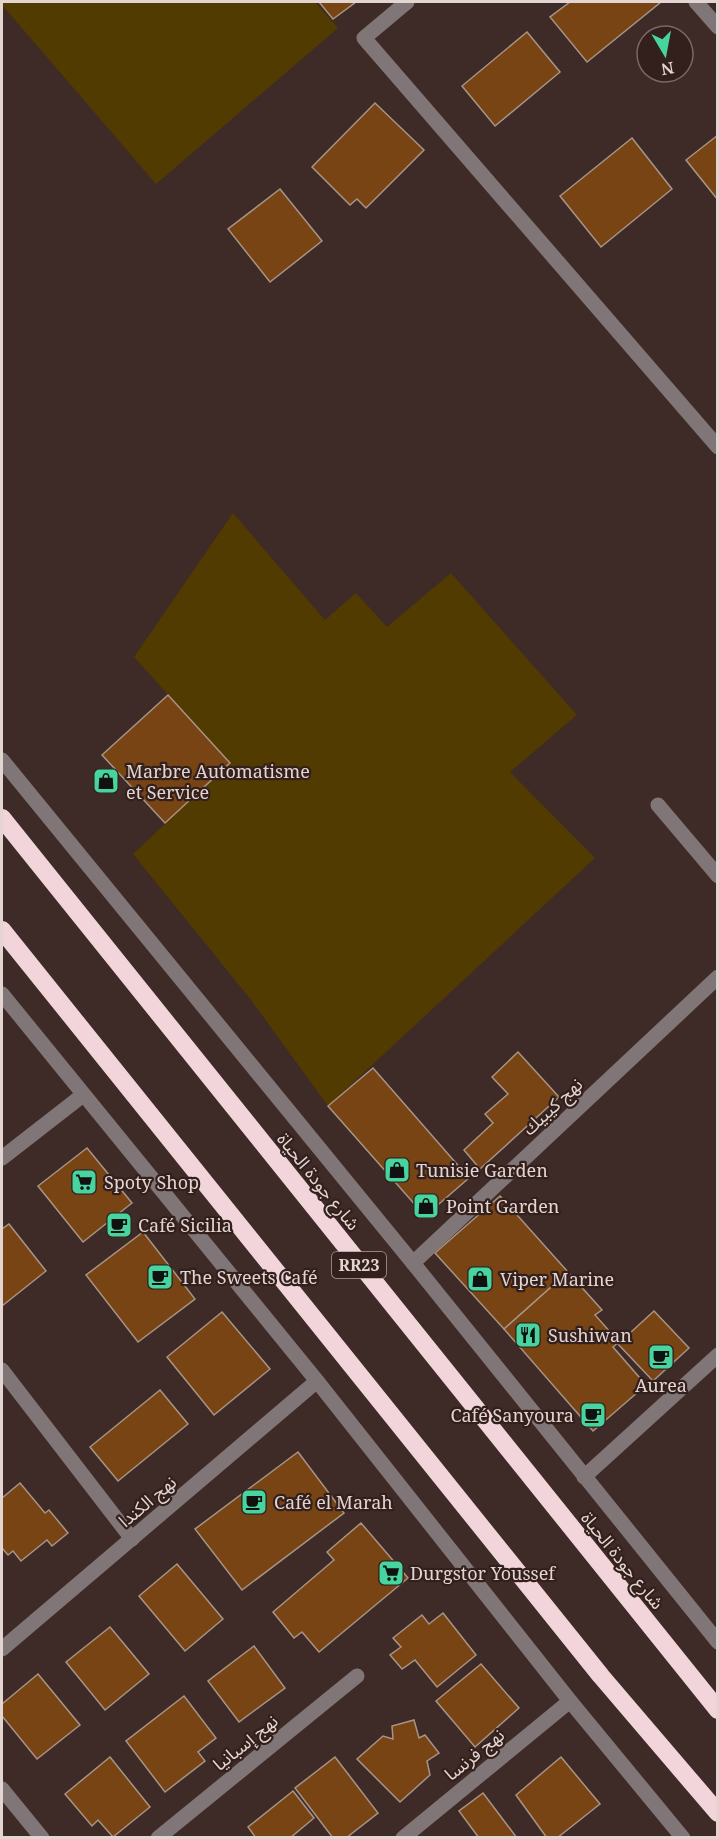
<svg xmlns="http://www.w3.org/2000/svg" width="719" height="1839" font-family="'Noto Serif','Noto Sans Arabic',serif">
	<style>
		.grass { fill: #513b00 }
		.building { fill: #784414; stroke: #a89486; stroke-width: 1.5 }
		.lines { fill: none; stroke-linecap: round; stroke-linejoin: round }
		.minor { stroke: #807577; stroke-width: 15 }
		.highway { stroke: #f1d5da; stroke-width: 18 }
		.labels { text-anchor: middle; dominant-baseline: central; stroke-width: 4.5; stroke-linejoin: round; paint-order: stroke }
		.shield { fill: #33201c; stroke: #ae9f9b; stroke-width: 1.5 }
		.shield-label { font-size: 16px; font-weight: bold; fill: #e3d5d2 }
		.poi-label { font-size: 18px; fill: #e3d5d2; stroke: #33201c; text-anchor: start }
		.street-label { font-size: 18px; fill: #e3d5d2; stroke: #33201c }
	</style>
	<rect width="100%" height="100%" fill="#3e2a26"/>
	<g class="grass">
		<polygon points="2,2 315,2 338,28 156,184 2,5"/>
		<polygon points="233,513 325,620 356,593 387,627 451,573 577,715 510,772 595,858 328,1106 251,1000 133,854 230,763 134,657"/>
	</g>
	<g class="building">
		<polygon points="319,2 356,2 333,19"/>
		<polygon points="570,2 661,2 587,62 550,17"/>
		<polygon points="527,32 560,72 495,126 462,86"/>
		<polygon points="375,103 424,150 366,208 357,199 350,205 312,167"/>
		<polygon points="718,135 718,200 686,160"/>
		<polygon points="632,138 672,189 601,247 560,196"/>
		<polygon points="280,189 322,241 270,282 228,229"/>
		<polygon points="168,695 230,763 165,823 102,755"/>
		<polygon points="518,1052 559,1097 480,1169 464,1150 493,1123 485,1114 508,1094 492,1077"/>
		<polygon points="373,1068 469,1178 425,1216 328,1106"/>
		<polygon points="87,1148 132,1203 83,1242 38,1186"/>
		<polygon points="500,1196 568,1272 504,1329 435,1253"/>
		<polygon points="9,1224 46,1271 2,1306 2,1229"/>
		<polygon points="143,1232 195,1299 138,1342 86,1275"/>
		<polygon points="568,1272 602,1310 595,1315 619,1342 613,1347 646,1385 593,1431 504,1329"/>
		<polygon points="654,1311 689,1348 653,1381 618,1344"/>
		<polygon points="222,1312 270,1369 214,1415 167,1357"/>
		<polygon points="160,1390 188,1424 118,1481 90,1447"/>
		<polygon points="298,1452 344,1513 242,1590 195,1529"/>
		<polygon points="20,1483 45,1513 49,1510 68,1533 52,1546 47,1540 21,1561 13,1551 8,1555 2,1548 2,1498"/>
		<polygon points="361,1523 408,1578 319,1652 302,1632 294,1638 273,1612 334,1560 327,1552"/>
		<polygon points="177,1564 223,1619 185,1651 139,1596"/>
		<polygon points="443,1613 476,1655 437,1687 415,1660 402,1669 390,1655 401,1647 393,1638 422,1615 429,1624"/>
		<polygon points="110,1627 149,1674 105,1710 66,1662"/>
		<polygon points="254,1646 285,1688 239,1722 208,1681"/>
		<polygon points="481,1664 519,1708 475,1747 436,1701"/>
		<polygon points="38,1674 80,1725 37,1759 2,1716 2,1704"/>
		<polygon points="184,1696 216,1738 198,1752 205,1761 165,1792 126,1741"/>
		<polygon points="414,1720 419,1738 425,1735 439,1753 427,1761 430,1775 400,1802 357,1759 383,1736 393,1739 392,1726"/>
		<polygon points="110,1757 150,1807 113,1837 98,1820 92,1826 65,1794"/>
		<polygon points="335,1757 378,1813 346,1838 333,1838 295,1788"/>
		<polygon points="561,1757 600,1804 557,1838 547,1838 516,1795"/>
		<polygon points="293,1791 314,1818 290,1838 256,1838 248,1827"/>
		<polygon points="483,1793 517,1838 479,1838 459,1811"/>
	</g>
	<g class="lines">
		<g class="minor">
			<polyline points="407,2 364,38 718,447"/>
			<polyline points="696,2 718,27"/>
			<polyline points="2,760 413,1263 718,1642"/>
			<polyline points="658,805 718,876"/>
			<polyline points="2,994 317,1381 570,1701 683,1838"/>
			<polyline points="2,1158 83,1095"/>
			<polyline points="413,1263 718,977"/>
			<polyline points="2,1370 132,1539"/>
			<polyline points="584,1477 718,1355"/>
			<polyline points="2,1649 317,1381"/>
			<polyline points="2,1789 42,1838"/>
			<polyline points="158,1838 357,1676"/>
			<polyline points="403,1838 570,1701"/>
		</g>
		<g class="highway">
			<polyline points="2,818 718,1710"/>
			<polyline points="2,930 601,1676 718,1813"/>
		</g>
	</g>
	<defs>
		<g id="shop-square" transform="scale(1.35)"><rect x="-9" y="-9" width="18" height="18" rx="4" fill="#47d49e" stroke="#33201c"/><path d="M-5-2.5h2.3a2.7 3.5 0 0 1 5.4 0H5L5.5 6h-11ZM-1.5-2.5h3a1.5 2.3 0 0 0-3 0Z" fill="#111"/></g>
		<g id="supermarket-square" transform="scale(1.35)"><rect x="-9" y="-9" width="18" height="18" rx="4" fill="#47d49e" stroke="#33201c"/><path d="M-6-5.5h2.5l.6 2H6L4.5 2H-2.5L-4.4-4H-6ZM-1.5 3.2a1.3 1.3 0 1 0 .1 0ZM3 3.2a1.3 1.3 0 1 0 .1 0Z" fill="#111"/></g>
		<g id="cafe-square" transform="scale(1.35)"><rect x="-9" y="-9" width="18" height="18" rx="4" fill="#47d49e" stroke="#33201c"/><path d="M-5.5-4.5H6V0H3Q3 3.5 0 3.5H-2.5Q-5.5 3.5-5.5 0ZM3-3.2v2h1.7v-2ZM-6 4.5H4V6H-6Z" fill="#111"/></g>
		<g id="restaurant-square" transform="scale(1.35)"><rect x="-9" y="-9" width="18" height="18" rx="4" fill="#47d49e" stroke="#33201c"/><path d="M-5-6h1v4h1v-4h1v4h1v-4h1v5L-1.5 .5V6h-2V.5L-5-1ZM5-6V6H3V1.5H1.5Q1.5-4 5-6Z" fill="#111"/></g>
	</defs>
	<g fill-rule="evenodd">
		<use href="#shop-square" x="106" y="781"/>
		<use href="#shop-square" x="397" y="1170"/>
		<use href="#supermarket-square" x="84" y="1182"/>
		<use href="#shop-square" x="426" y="1206"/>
		<use href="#cafe-square" x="119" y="1225"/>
		<use href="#cafe-square" x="160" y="1277"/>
		<use href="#shop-square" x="480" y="1279"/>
		<use href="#restaurant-square" x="528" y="1335"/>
		<use href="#cafe-square" x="661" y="1357"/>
		<use href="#cafe-square" x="593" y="1415"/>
		<use href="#cafe-square" x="254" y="1502"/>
		<use href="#supermarket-square" x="391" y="1573"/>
	</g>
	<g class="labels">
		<rect class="shield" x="332" y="1252" width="54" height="26" rx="4.5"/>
		<g class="shield-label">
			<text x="359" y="1265">RR23</text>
		</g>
		<g class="poi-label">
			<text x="126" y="771">Marbre Automatisme<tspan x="126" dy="21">et Service</tspan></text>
			<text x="416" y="1170">Tunisie Garden</text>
			<text x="104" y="1182">Spoty Shop</text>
			<text x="446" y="1206">Point Garden</text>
			<text x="138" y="1225">Café Sicilia</text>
			<text x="180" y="1277">The Sweets Café</text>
			<text x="500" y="1279">Viper Marine</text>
			<text x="548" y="1335">Sushiwan</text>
			<text x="661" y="1385" text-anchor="middle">Aurea</text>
			<text x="574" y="1415" text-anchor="end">Café Sanyoura</text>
			<text x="274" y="1502">Café el Marah</text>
			<text x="410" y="1573">Durgstor Youssef</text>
		</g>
		<g class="street-label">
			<text transform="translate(552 1106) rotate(-43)">نهج كيبيك</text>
			<text transform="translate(319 1181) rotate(51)">شارع جودة الحياة</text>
			<text transform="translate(147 1501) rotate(-40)">نهج الكندا</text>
			<text transform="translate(623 1560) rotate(51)">شارع جودة الحياة</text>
			<text transform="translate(245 1742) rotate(-39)">نهج إسبانيا</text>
			<text transform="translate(474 1754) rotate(-39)">نهج فرنسا</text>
		</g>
	</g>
	<rect width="719" height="1839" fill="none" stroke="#e3d5d2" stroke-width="6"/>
	<g transform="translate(665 54) rotate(170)"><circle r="28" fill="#33201c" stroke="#796865" stroke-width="1.5"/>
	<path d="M0-4.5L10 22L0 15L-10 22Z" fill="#47d49e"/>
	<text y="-9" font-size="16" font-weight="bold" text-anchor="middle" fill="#e3d5d2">N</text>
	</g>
</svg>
